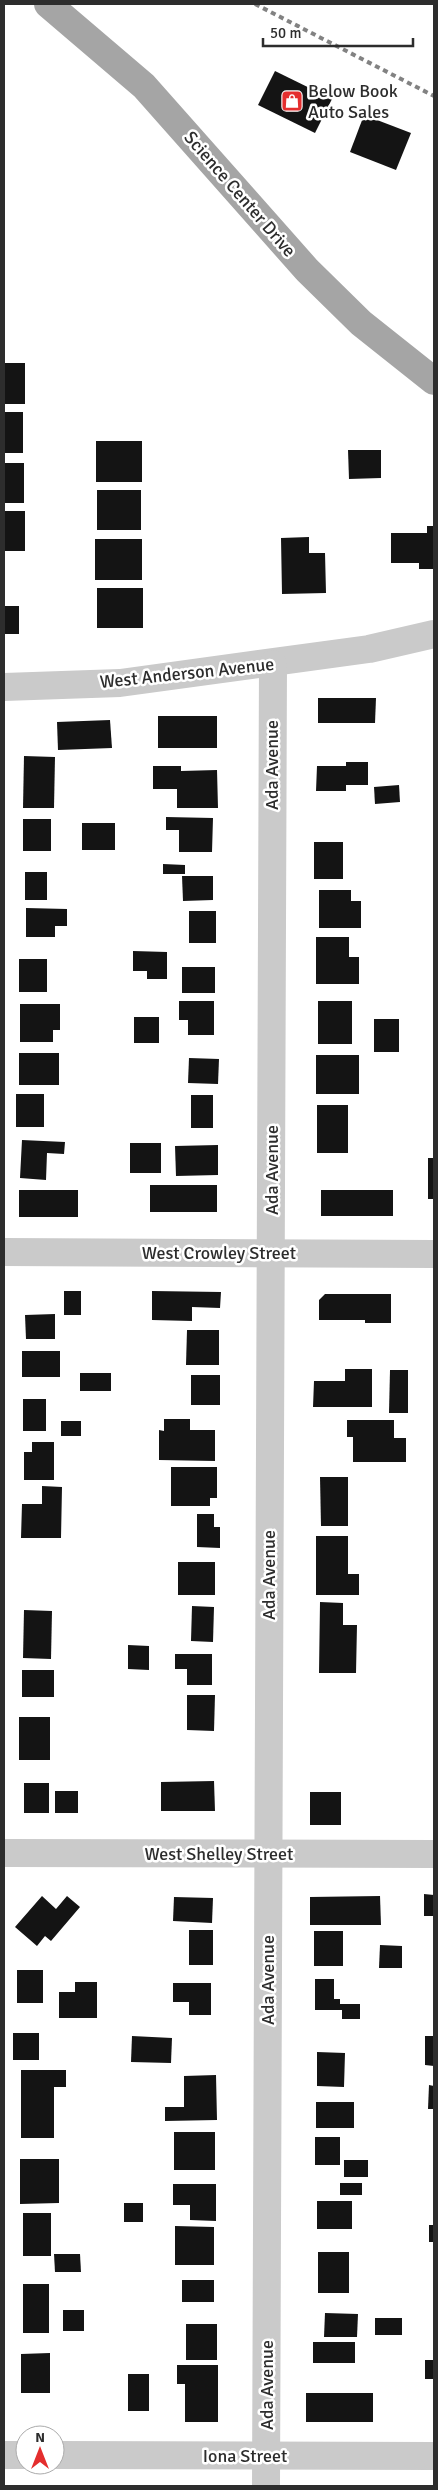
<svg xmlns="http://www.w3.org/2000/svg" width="438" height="2490" font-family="Signika,sans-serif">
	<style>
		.building { fill: #141414 }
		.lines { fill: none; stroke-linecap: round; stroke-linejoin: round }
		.minor { stroke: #cacaca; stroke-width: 28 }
		.major { stroke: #a5a5a5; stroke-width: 28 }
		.rail { stroke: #828282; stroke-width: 4; stroke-dasharray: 5 4; stroke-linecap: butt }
		.labels { text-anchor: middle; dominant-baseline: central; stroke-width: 5; stroke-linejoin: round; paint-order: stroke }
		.poi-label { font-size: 18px; fill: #2d2d2d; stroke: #fff; text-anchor: start }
		.street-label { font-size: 18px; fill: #2d2d2d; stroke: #fff }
	</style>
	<rect width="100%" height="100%" fill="#fff"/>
	<g class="building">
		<polygon points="275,71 332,99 315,133 258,105"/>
		<polygon points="364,115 411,133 396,170 350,152"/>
		<rect x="4" y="363" width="21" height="41"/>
		<rect x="4" y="412" width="19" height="41"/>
		<rect x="96" y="441" width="46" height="41"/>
		<polygon points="348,450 381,450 381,478 349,479"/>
		<rect x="4" y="463" width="20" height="40"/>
		<rect x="97" y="490" width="44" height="40"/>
		<rect x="4" y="511" width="21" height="40"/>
		<polygon points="427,526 434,526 434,569 419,569 419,563 391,563 391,533 427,533"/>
		<polygon points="309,537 309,553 325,553 326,593 282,594 281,538"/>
		<rect x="95" y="539" width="47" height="41"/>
		<rect x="97" y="588" width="46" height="40"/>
		<rect x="4" y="606" width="15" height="28"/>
		<polygon points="318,698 376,698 375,723 318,723"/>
		<rect x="158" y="716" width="59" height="32"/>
		<polygon points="110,720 112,748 58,750 57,722"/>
		<polygon points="24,756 55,757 54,808 23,808"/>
		<polygon points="346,762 368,762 368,785 346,785 346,791 316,791 317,766 346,766"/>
		<polygon points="153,766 181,766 181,771 217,770 218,808 177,808 177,789 153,789"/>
		<polygon points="399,785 400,802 375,804 374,787"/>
		<polygon points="166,817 213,818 212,852 179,852 179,830 166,830"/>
		<rect x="23" y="819" width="28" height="32"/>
		<rect x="82" y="823" width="33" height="27"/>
		<rect x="314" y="842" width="29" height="37"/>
		<polygon points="163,864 185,865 185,874 163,874"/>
		<rect x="25" y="872" width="22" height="28"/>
		<polygon points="182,876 213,876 213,900 183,901"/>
		<polygon points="319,890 351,890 351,901 361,901 361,928 319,928"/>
		<polygon points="26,908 67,909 67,926 55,926 55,937 26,937"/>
		<rect x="189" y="911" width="27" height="32"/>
		<polygon points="316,937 349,937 349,957 359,957 359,984 316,984"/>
		<polygon points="133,951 167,952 167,979 147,979 147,971 133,971"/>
		<rect x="19" y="959" width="28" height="33"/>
		<rect x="182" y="967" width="33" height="26"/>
		<polygon points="179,1001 214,1001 214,1035 188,1035 188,1020 179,1020"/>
		<rect x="318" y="1001" width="34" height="43"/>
		<polygon points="20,1004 60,1004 60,1030 53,1030 53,1042 20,1042"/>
		<rect x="134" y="1017" width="25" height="26"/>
		<rect x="374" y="1019" width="25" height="33"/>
		<rect x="19" y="1053" width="40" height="32"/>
		<rect x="316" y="1055" width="43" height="39"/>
		<polygon points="189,1058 219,1059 218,1084 188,1083"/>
		<rect x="16" y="1094" width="28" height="33"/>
		<rect x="191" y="1095" width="22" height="33"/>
		<rect x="317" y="1105" width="31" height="48"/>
		<polygon points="22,1140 65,1142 64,1154 47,1153 46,1180 20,1178"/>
		<rect x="130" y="1143" width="31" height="30"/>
		<polygon points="218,1145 218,1175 176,1176 175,1146"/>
		<rect x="428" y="1158" width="6" height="41"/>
		<rect x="150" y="1185" width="67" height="27"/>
		<rect x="19" y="1190" width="59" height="27"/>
		<rect x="321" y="1190" width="72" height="26"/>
		<rect x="64" y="1291" width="17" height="24"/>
		<polygon points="152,1291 221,1292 220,1308 192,1307 192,1321 152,1320"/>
		<polygon points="325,1294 391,1294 391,1323 365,1323 365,1320 319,1320 319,1300"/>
		<polygon points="55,1314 55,1339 26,1339 25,1315"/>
		<polygon points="187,1330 219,1330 219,1365 186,1365"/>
		<rect x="22" y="1351" width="38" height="26"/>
		<polygon points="345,1369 372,1369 372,1407 313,1407 314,1381 345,1381"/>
		<polygon points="390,1370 408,1370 408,1413 389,1413"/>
		<rect x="80" y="1373" width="31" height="18"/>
		<rect x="191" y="1375" width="29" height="30"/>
		<rect x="23" y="1399" width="23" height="32"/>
		<polygon points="164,1419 190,1419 190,1430 215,1430 215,1461 159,1460 159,1430 164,1431"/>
		<polygon points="347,1420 394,1420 394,1438 406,1438 406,1462 353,1462 353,1437 347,1437"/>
		<rect x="61" y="1421" width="20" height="15"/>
		<polygon points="32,1442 54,1442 54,1480 24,1480 24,1452 32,1452"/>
		<polygon points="171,1467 217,1467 217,1498 210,1498 210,1506 171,1506"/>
		<polygon points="320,1477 348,1477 348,1526 321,1526"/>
		<polygon points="42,1486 62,1487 61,1538 21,1538 22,1504 42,1504"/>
		<polygon points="197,1514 214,1514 214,1527 220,1527 220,1548 197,1547"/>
		<polygon points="316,1536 348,1536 348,1574 359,1574 359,1595 316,1595"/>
		<rect x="178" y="1562" width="37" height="33"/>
		<polygon points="320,1602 343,1603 343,1625 357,1625 356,1673 319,1673"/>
		<polygon points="192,1606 214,1607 213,1642 191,1641"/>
		<polygon points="24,1610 52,1611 51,1659 23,1658"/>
		<polygon points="128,1645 149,1646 149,1670 128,1669"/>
		<polygon points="175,1654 212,1654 212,1685 187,1685 187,1669 175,1669"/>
		<rect x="22" y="1670" width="32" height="27"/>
		<polygon points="187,1695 215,1695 214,1731 187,1730"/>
		<rect x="19" y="1717" width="31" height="43"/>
		<polygon points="214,1781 215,1811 161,1811 161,1782"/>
		<rect x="24" y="1783" width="25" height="30"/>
		<rect x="55" y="1791" width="23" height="22"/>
		<rect x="310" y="1792" width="31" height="33"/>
		<polygon points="424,1894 434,1895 434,1916 424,1916"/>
		<polygon points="42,1896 56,1909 67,1896 80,1907 51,1941 45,1936 37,1946 15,1927"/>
		<polygon points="380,1896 381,1925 310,1925 310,1897"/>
		<polygon points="174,1897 213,1898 212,1923 173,1921"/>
		<rect x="189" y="1930" width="24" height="35"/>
		<rect x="314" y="1931" width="29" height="35"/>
		<polygon points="380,1945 402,1946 402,1968 379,1968"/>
		<rect x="17" y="1970" width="26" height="33"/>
		<polygon points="315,1979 334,1979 334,1999 340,1999 340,2004 360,2004 360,2019 342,2019 342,2010 315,2010"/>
		<polygon points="75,1982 97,1982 97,2018 59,2018 59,1992 75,1992"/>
		<polygon points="173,1983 211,1983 211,2015 189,2015 189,2002 173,2002"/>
		<rect x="13" y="2033" width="26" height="27"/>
		<polygon points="132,2036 172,2038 171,2063 131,2062"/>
		<polygon points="425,2036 434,2036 434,2066 425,2065"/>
		<polygon points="317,2052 345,2053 344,2087 317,2086"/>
		<polygon points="21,2070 66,2070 66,2087 54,2087 54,2138 21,2138"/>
		<polygon points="216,2075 217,2120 165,2121 165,2107 184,2107 184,2076"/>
		<polygon points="429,2085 434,2086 434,2109 428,2109"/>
		<rect x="316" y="2102" width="38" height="26"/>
		<rect x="174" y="2132" width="41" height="38"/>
		<rect x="315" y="2137" width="25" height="28"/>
		<polygon points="20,2159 59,2159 59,2203 20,2204"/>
		<rect x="344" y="2160" width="24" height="17"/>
		<rect x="340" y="2183" width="22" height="12"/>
		<polygon points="173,2184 216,2184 216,2221 190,2220 190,2205 173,2205"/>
		<rect x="317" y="2201" width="35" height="28"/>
		<rect x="124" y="2203" width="19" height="19"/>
		<rect x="23" y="2213" width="28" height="43"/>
		<rect x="429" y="2225" width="5" height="17"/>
		<polygon points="175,2226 214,2227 214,2265 175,2265"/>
		<rect x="318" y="2252" width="31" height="41"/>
		<polygon points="54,2254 80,2254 81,2272 55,2272"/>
		<rect x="182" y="2280" width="32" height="22"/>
		<rect x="23" y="2284" width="26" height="49"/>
		<rect x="63" y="2310" width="21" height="21"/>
		<polygon points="325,2313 358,2314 357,2337 324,2337"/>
		<rect x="375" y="2318" width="27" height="17"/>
		<rect x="186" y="2324" width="31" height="36"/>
		<rect x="313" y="2342" width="42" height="21"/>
		<polygon points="50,2353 50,2393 21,2393 21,2354"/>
		<rect x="425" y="2360" width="9" height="19"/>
		<polygon points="177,2365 218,2365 218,2422 185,2422 185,2384 177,2384"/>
		<rect x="128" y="2374" width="21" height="37"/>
		<rect x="306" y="2393" width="67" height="29"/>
	</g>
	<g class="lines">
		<g class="minor">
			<polyline points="4,687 120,683 369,649 434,634"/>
			<polyline points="4,1252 434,1254"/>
			<polyline points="4,1853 434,1854"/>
			<polyline points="4,2455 25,2455"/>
			<polyline points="55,2455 434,2456"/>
			<polyline points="266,2486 273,664"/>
		</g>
		<polyline class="major" points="48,4 144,86 307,270 361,323 434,381"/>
		<polyline class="rail" points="255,4 434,96"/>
	</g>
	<defs>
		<g id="shop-square" transform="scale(1.125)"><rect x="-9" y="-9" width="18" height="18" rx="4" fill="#e42e2e" stroke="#fff"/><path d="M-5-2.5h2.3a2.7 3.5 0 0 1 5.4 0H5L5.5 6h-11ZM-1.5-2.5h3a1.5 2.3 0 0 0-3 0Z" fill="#fff"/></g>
	</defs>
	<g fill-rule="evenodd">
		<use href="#shop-square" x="292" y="101"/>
	</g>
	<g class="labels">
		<g class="poi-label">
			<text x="308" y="91">Below Book<tspan x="308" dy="21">Auto Sales</tspan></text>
		</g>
		<g class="street-label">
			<text transform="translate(240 194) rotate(49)">Science Center Drive</text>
			<text transform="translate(187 673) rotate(-6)">West Anderson Avenue</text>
			<text transform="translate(272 765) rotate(-90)">Ada Avenue</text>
			<text transform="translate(272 1170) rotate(-90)">Ada Avenue</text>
			<text x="219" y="1253">West Crowley Street</text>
			<text transform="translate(269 1575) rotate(-90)">Ada Avenue</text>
			<text x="219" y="1854">West Shelley Street</text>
			<text transform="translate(268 1980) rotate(-90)">Ada Avenue</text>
			<text transform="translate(267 2385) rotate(-90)">Ada Avenue</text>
			<text x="245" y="2456">Iona Street</text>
		</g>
	</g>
	<rect width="438" height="2490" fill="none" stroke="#2d2d2d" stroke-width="10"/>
	<g transform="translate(40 2450)"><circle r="24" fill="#ffffff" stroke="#ababab"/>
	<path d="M0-4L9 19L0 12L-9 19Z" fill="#e42e2e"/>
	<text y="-8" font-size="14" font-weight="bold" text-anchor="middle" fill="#2d2d2d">N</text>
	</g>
	<path d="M263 38v8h150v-8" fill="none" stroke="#2d2d2d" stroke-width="2.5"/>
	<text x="270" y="38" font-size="15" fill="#2d2d2d" stroke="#ffffff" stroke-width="4" paint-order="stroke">50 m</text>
</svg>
